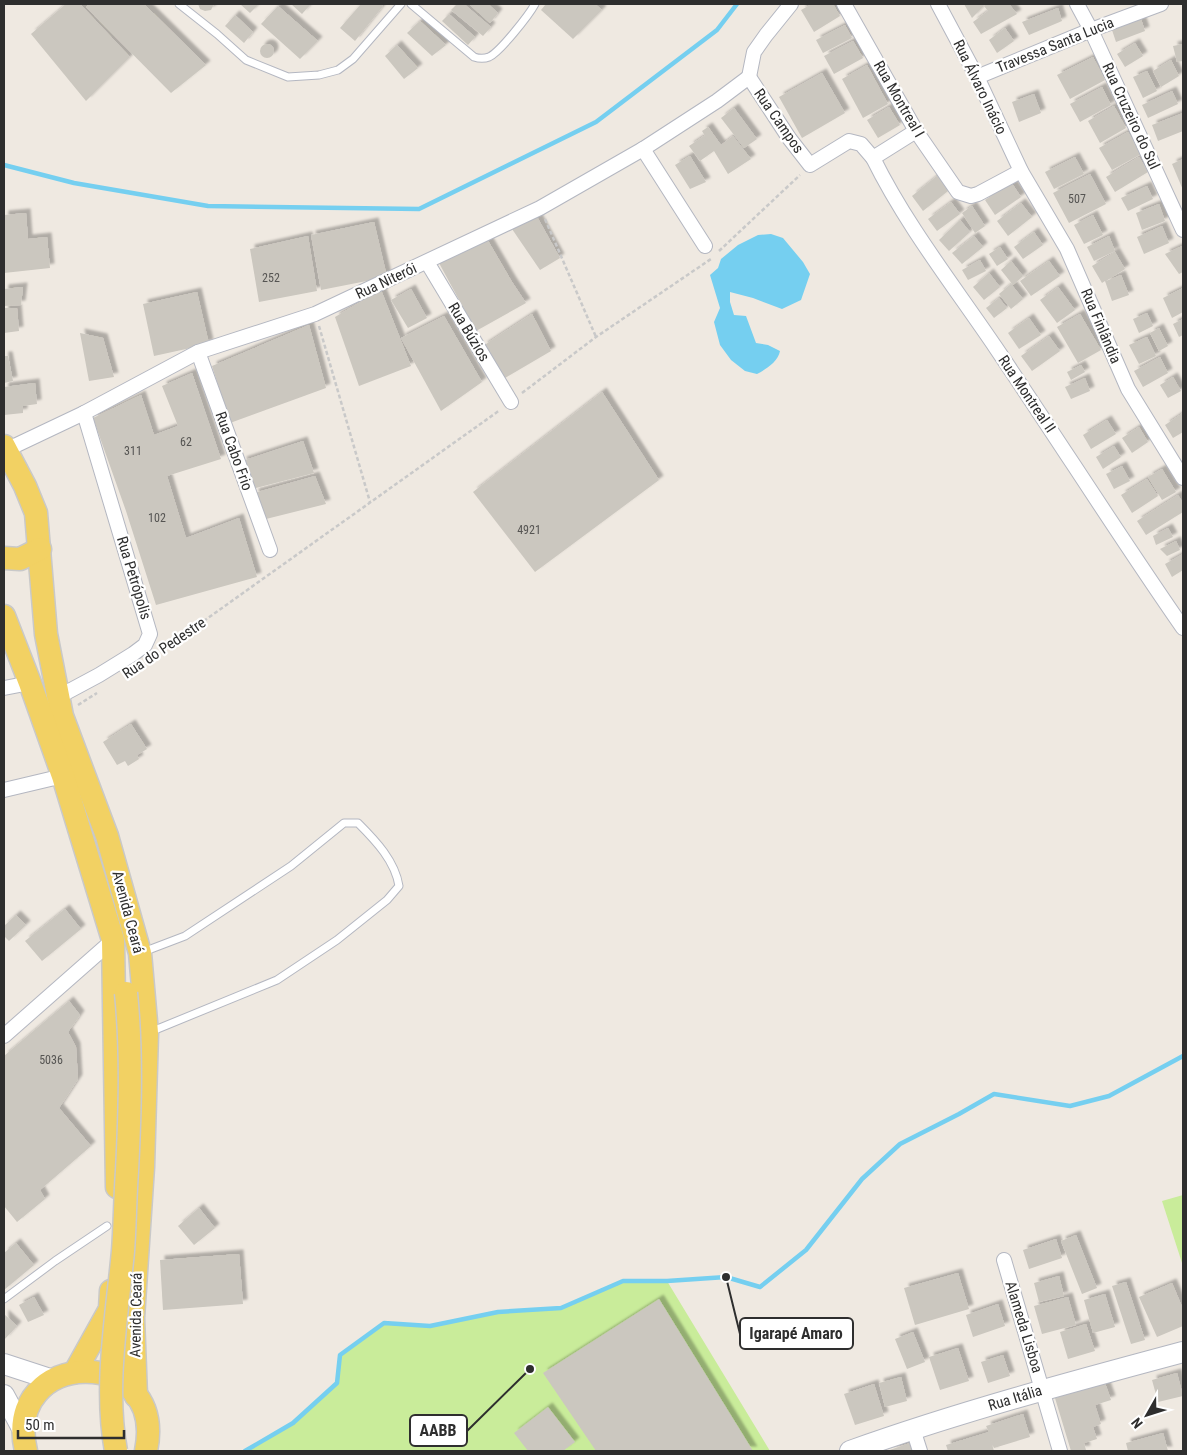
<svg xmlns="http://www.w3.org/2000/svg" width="1187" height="1455" font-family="'Roboto Condensed',sans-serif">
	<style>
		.pitch { fill: #c9ec9a }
		.water { fill: #75cff0 }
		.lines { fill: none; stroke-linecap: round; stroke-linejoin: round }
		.stream { stroke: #75cff0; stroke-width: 4.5 }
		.building { fill: #cbc7bf; filter: url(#shadow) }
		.lane-casing { stroke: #b4b7c1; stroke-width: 9 }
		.street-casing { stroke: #b4b7c1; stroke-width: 16 }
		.secondary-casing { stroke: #b4b7c1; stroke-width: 22 }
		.primary-casing { stroke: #c9c9c9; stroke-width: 25 }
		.path { stroke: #c9c9c9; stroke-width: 2.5; stroke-dasharray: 4 2.5; stroke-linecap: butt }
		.lane { stroke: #fff; stroke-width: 7 }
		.street { stroke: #fff; stroke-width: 14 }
		.secondary { stroke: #fff; stroke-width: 20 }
		.primary { stroke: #f2d163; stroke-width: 22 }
		.primary-bridge-casing { stroke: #c9c9c9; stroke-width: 25; stroke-linecap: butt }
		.primary-bridge { stroke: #f2d163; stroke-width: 22 }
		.labels { text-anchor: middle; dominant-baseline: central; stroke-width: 4.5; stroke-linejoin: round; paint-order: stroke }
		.number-label { font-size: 12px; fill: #555452 }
		.street-label { font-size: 15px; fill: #2e2e2e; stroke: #fff }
		.leader { fill: none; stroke: #2e2e2e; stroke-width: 2 }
		.callout-dot { fill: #2e2e2e; stroke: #fff; stroke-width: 2 }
		.callout { fill: #fff; stroke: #2e2e2e; stroke-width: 2 }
		.callout-label { font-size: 16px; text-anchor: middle; font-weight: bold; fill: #2e2e2e }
	</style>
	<defs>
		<filter id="shadow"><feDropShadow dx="4.5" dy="-4.5" stdDeviation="1" flood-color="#0004"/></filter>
	</defs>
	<rect width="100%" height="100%" fill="#efe9e1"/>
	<g class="pitch">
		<polygon points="1183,1195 1183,1266 1162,1201"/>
		<polygon points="623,1281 667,1281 770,1451 245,1451 293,1423 337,1383 340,1355 384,1323 430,1326 498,1312 561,1308"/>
	</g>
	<path class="water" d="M771 234 783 238 803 262 810 274 801 300 782 309 753 298 730 292V302L734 315 746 316 756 343 768 345 780 351C778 362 766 369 757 374L745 371 731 360 720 345 714 322 720 308 710 275 718 268 721 259 738 245 758 235Z"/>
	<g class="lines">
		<g class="stream">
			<polyline points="4,165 74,183 208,206 419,209 596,122 717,30 737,4"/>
			<polyline points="245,1451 293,1423 337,1383 340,1355 384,1323 430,1326 498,1312 561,1308 623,1281 667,1281 726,1277 760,1287 806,1250 862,1179 900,1144 959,1114 994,1094 1070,1106 1109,1096 1183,1056"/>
		</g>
	</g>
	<g class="building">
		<polygon points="66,4 80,4 130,57 86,101 31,34"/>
		<polygon points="89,4 144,4 206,65 171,93 86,7"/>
		<polygon points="198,4 214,4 211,10 205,11 200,9"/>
		<polygon points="240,4 259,4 250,13"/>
		<polygon points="291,4 308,4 310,5 302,14"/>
		<polygon points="361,4 380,4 383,6 355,41 340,28"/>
		<polygon points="457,4 464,4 491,27 483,36 451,10"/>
		<polygon points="469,4 488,4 498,13 490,23"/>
		<polygon points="546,4 595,4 602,10 573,39 541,10"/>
		<polygon points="812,4 833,4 840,16 814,32 801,10"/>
		<polygon points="964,4 982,4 984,6 972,18"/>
		<polygon points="986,4 1009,4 1017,14 981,34 973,22 988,11 984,6"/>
		<polygon points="278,6 318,41 300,59 261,24"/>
		<polygon points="1058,8 1062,21 1029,35 1022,22"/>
		<polygon points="449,14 475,37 468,45 442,21"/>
		<polygon points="235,15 253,32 244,43 225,26"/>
		<polygon points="1140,16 1145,31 1116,42 1111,27"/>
		<polygon points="420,21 446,45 432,56 407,33"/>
		<polygon points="845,25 852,38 823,53 816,40"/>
		<polygon points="1005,28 1014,41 997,53 989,40"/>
		<polygon points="853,41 863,58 834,74 824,56"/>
		<polygon points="1135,43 1143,56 1125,67 1117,54"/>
		<polygon points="1183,44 1183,61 1177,62 1173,46"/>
		<circle cx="267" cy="51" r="7"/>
		<polygon points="397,45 418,68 404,79 385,56"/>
		<polygon points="1093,57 1105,80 1070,99 1057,75"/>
		<polygon points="1171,60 1179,76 1161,87 1153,71"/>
		<polygon points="867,65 888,104 863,118 842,79"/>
		<polygon points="1147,71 1157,91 1143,98 1133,77"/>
		<polygon points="822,73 845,113 802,138 779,97"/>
		<polygon points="1102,87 1111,105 1080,122 1070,104"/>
		<polygon points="1172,91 1178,104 1148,118 1142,105"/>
		<polygon points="1034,94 1041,113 1019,122 1012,102"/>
		<polygon points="1114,106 1126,128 1100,143 1088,121"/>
		<polygon points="889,107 900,125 878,138 867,120"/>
		<polygon points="734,108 757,139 744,148 721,118"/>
		<polygon points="1183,113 1183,131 1158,141 1152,125"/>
		<polygon points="708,127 721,145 733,136 751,159 728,174 714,151 700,161 689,146 704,136 708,141 702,131"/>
		<polygon points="1128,132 1141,154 1112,170 1099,148"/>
		<polygon points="690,156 706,182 690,189 675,165"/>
		<polygon points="1075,157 1084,174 1054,189 1045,172"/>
		<polygon points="1139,157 1148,172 1115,192 1106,177"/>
		<polygon points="1183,159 1183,190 1172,164"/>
		<polygon points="1090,174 1106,204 1069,223 1053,193"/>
		<polygon points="937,176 948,191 923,211 912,196"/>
		<polygon points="1011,182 1021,197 995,215 985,200"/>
		<polygon points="1147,186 1153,199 1128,211 1121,198"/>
		<polygon points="951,202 960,214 937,231 928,219"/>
		<polygon points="1021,203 1032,217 1008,236 997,221"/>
		<polygon points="1159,204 1165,221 1142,230 1136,213"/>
		<polygon points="972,206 985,226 975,233 962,213"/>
		<polygon points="26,213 28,239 47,237 50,268 4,273 4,215"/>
		<polygon points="536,215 560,258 540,270 512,229"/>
		<polygon points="1093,215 1103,235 1084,244 1074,225"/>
		<polygon points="960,220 970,232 949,251 939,240"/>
		<polygon points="374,222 387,277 321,290 311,235"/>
		<polygon points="1162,226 1169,243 1144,254 1137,237"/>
		<polygon points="1034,232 1043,245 1023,259 1014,247"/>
		<polygon points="308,236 317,291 259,302 250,249"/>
		<polygon points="974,236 983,247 962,264 952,253"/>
		<polygon points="1109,236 1115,251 1094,261 1087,247"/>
		<polygon points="487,239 512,282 526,303 476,331 439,263"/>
		<polygon points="1182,246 1183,251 1183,272 1179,274 1165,254"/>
		<polygon points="1000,247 1008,259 997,266 989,254"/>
		<polygon points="1115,252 1125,269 1106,281 1121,275 1129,295 1112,301 1105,281 1102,283 1092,266"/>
		<polygon points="980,260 986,271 968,280 962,270"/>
		<polygon points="1011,261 1023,276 1013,285 1001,270"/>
		<polygon points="1049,261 1060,276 1031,296 1020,281"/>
		<polygon points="989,273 1000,287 984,300 973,287"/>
		<polygon points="1011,284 1023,299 1011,309 999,294"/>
		<polygon points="23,287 21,305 4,306 4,289"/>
		<polygon points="1058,287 1075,310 1057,323 1040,300"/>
		<polygon points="1183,288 1183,312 1172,318 1163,298"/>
		<polygon points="411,289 427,318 408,328 391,300"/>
		<polygon points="381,290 411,366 359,386 335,317"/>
		<polygon points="197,292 209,344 154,356 143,304"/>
		<polygon points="999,298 1007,308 994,318 986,308"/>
		<polygon points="4,308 17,308 19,331 4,333"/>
		<polygon points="1147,313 1153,326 1139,333 1133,319"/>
		<polygon points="532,314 551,351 505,378 483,346"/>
		<polygon points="1080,314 1101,350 1078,363 1057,327"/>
		<polygon points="444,316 482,382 441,411 401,338"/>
		<polygon points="1029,318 1041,335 1019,349 1008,333"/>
		<polygon points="1183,319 1183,335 1179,337 1173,324"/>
		<polygon points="309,325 326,388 230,423 212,366"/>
		<polygon points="1159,328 1168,346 1159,351 1150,333"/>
		<polygon points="80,333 103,338 114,377 89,381"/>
		<polygon points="1049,336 1060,351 1032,371 1021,356"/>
		<polygon points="1147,337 1156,356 1139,364 1129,345"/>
		<polygon points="4,356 8,356 13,381 4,383"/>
		<polygon points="1160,357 1168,373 1143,387 1134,371"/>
		<polygon points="1081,365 1085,372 1071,380 1067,372"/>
		<polygon points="192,373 221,459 167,476 186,538 239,518 257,577 156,605 126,511 93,418 141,395 154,435 178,426 162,386"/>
		<polygon points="1173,377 1181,391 1168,398 1160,385"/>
		<polygon points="1085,378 1090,391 1071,399 1065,387"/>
		<polygon points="35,383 37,404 23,406 23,413 4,415 4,387"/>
		<polygon points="602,392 659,480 535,572 473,492"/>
		<polygon points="1183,413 1183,432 1173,438 1165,425"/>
		<polygon points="1107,420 1116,434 1091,449 1083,435"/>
		<polygon points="1139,427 1148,442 1132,453 1122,438"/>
		<polygon points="303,441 314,473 252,489 242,461"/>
		<polygon points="1114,446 1121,457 1103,469 1096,457"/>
		<polygon points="1122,466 1130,481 1114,489 1106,474"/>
		<polygon points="1162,469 1176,492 1162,500 1148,477"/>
		<polygon points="315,476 326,504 262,520 254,493"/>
		<polygon points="1147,479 1158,496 1132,513 1121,495"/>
		<polygon points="1178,495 1183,503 1183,512 1146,535 1137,521"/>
		<polygon points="1168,528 1173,537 1156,545 1153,536"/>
		<polygon points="1176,541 1180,550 1167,556 1160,549"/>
		<polygon points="1183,554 1183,570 1172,577 1165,564"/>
		<polygon points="131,724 147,749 137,755 139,759 128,766 125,761 117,765 103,742"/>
		<polygon points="65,909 81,929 42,961 25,941"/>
		<polygon points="16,915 26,925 9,941 4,936 4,926"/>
		<polygon points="69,1001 80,1015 68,1032 76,1047 78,1079 59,1108 91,1146 40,1190 45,1199 17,1222 4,1206 4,1056"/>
		<polygon points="199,1208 215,1228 194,1245 178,1226"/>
		<polygon points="1076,1235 1097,1288 1082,1294 1061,1241"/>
		<polygon points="1056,1239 1062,1258 1029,1269 1023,1250"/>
		<polygon points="16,1243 34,1265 4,1290 4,1253"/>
		<polygon points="239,1254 243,1304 163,1310 160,1260"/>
		<polygon points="958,1273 969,1309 915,1325 904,1288"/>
		<polygon points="1059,1276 1064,1296 1039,1302 1034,1283"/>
		<polygon points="1126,1282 1145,1340 1131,1344 1112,1286"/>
		<polygon points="1172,1283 1183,1309 1183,1326 1157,1337 1139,1297"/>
		<polygon points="1105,1294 1115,1327 1093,1333 1084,1300"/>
		<polygon points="34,1297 44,1315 28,1322 19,1305"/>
		<polygon points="1068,1297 1076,1325 1042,1334 1034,1306"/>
		<polygon points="659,1299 753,1451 596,1451 543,1373"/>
		<polygon points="998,1304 1005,1326 973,1337 966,1315"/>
		<polygon points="4,1314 17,1326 4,1340"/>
		<polygon points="1086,1324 1095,1351 1068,1359 1060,1332"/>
		<polygon points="913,1332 925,1362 907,1369 895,1339"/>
		<polygon points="958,1348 969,1381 940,1390 929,1357"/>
		<polygon points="1003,1355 1010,1376 988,1383 981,1362"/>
		<polygon points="1177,1373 1183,1396 1158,1402 1152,1380"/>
		<polygon points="901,1377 907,1401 885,1407 879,1383"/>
		<polygon points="1105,1383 1111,1400 1095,1405 1101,1424 1093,1427 1097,1439 1084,1443 1086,1450 1071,1451 1055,1398"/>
		<polygon points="874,1384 884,1416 855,1425 844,1394"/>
		<polygon points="548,1407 575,1442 563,1451 528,1451 514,1433"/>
		<polygon points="1023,1414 1030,1437 994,1448 990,1438 994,1451 948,1451 946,1445 989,1432 986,1426"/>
		<polygon points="1163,1433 1168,1451 1128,1451 1126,1443"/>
		<polygon points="910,1443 913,1451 887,1451"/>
	</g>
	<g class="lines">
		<g class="lane-casing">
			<g id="lane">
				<polyline points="179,4 217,34 246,60 288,77 319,75 338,70 353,59 401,4"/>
				<path d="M411 4 474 57C480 59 484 59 489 57 500 52 529 15 535 4"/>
				<path d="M143 952 185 936 291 866 344 823H358C376 841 395 861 399 886L387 900 337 940 277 980 150 1032"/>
				<polyline points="4,1299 55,1261 107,1226"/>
			</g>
		</g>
		<g class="street-casing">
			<g id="street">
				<polyline points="844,4 916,131 958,192 971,196 978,194 1021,171"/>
				<polyline points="938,4 977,77 1021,171 1067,249 1128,389 1183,478"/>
				<polyline points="1077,4 1091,30 1183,230"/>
				<polyline points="749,77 789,138 810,165 849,141 861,144 873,158 916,131"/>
				<polyline points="749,77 754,52 766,35 791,4"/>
				<polyline points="977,77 1091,30 1161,4"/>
				<polyline points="643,149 705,246"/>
				<path d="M873 158C906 225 954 286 996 348 1059 441 1119 536 1183 628"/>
				<polyline points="427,262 511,402"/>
				<polyline points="198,352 270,550"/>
				<polyline points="6,450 84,413 198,352 315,314 540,208 643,149 717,101 749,77"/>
				<polyline points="4,688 30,683"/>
				<polyline points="58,697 99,675 133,654 145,645 150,634 84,413"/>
				<polyline points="4,790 63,776"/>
				<polyline points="4,1036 113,940"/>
				<polyline points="1004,1260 1060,1451"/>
				<polyline points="913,1429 920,1451"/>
			</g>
		</g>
		<g class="secondary-casing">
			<g id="secondary">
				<polyline points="4,1364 53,1380"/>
				<polyline points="4,1395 24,1432"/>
				<path d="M850 1451C959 1412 1071 1382 1183 1352"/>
			</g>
		</g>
		<g class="primary-casing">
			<g id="primary">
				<polyline points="4,446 25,486 36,513 46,634 62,716 107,836 140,953 147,1033 143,1167 133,1318 136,1396"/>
				<polyline points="4,558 20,559 40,549"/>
				<polyline points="4,616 30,683 63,776 113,940 117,1187"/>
				<polyline points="75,1372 110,1309 111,1291"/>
				<path d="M26 1451C1 1348 168 1343 146 1451"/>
			</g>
		</g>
		<g class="path">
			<polyline points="545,219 596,337"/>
			<polyline points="719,251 800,175"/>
			<polyline points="319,326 370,502"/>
			<polyline points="522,393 596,337 711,259"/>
			<polyline points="156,655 500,410"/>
			<polyline points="78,705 97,693"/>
		</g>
		<use href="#lane" class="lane"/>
		<use href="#street" class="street"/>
		<use href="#secondary" class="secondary"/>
		<use href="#primary" class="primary"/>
		<g class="primary-bridge-casing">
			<path id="primary-bridge" d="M116 1451C104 1387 117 1316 123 1251 125 1225 125 1198 127 1171 130 1112 132 1053 126 993"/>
		</g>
		<use href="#primary-bridge" class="primary-bridge"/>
	</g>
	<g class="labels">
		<g class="number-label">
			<text x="1077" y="199">507</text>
			<text x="271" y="278">252</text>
			<text x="186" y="442">62</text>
			<text x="133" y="451">311</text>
			<text x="157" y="518">102</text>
			<text x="529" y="530">4921</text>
			<text x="51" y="1060">5036</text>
		</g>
		<g class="street-label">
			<text transform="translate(1055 45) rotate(-22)">Travessa Santa Lucia</text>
			<text transform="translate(980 87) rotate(64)">Rua Álvaro Inácio</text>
			<text transform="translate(899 99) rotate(60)">Rua Montreal I</text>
			<text transform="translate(1131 116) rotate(65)">Rua Cruzeiro do Sul</text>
			<text transform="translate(779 121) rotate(55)">Rua Campos</text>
			<text transform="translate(386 281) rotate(-25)">Rua Niterói</text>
			<text transform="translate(1101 326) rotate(67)">Rua Finlândia</text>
			<text transform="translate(469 332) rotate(59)">Rua Búzios</text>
			<text transform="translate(1027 394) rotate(56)">Rua Montreal II</text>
			<text transform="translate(234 451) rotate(70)">Rua Cabo Frio</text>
			<text transform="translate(134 578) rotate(73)">Rua Petrópolis</text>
			<text transform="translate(164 648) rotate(-34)">Rua do Pedestre</text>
			<text transform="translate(128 912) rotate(75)">Avenida Ceará</text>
			<text transform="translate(136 1315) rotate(-89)">Avenida Ceará</text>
			<text transform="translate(1024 1327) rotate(73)">Alameda Lisboa</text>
			<text transform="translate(1015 1398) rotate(-17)">Rua Itália</text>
		</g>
	</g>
	<path class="leader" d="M726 1277L740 1334M530 1369L467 1431"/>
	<g class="callout-dot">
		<circle cx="726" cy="1277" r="5"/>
		<circle cx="530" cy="1369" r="5"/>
	</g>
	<g class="callout">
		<rect x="740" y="1318" width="113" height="31" rx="5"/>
		<rect x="410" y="1415" width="57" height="31" rx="5"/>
	</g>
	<g class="callout-label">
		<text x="796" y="1339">Igarapé Amaro</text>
		<text x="438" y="1436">AABB</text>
	</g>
	<rect width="1187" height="1455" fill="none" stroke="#2e2e2e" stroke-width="10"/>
	<g transform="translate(1147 1415) rotate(231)" stroke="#ffffff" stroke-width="4" paint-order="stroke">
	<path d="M0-4L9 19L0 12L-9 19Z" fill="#2e2e2e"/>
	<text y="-8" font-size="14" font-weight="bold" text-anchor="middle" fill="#2e2e2e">N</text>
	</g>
	<path d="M18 1430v8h106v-8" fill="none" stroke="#2e2e2e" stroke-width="2.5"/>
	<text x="25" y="1430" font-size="15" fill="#2e2e2e" stroke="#ffffff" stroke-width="4" paint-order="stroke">50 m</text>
</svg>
